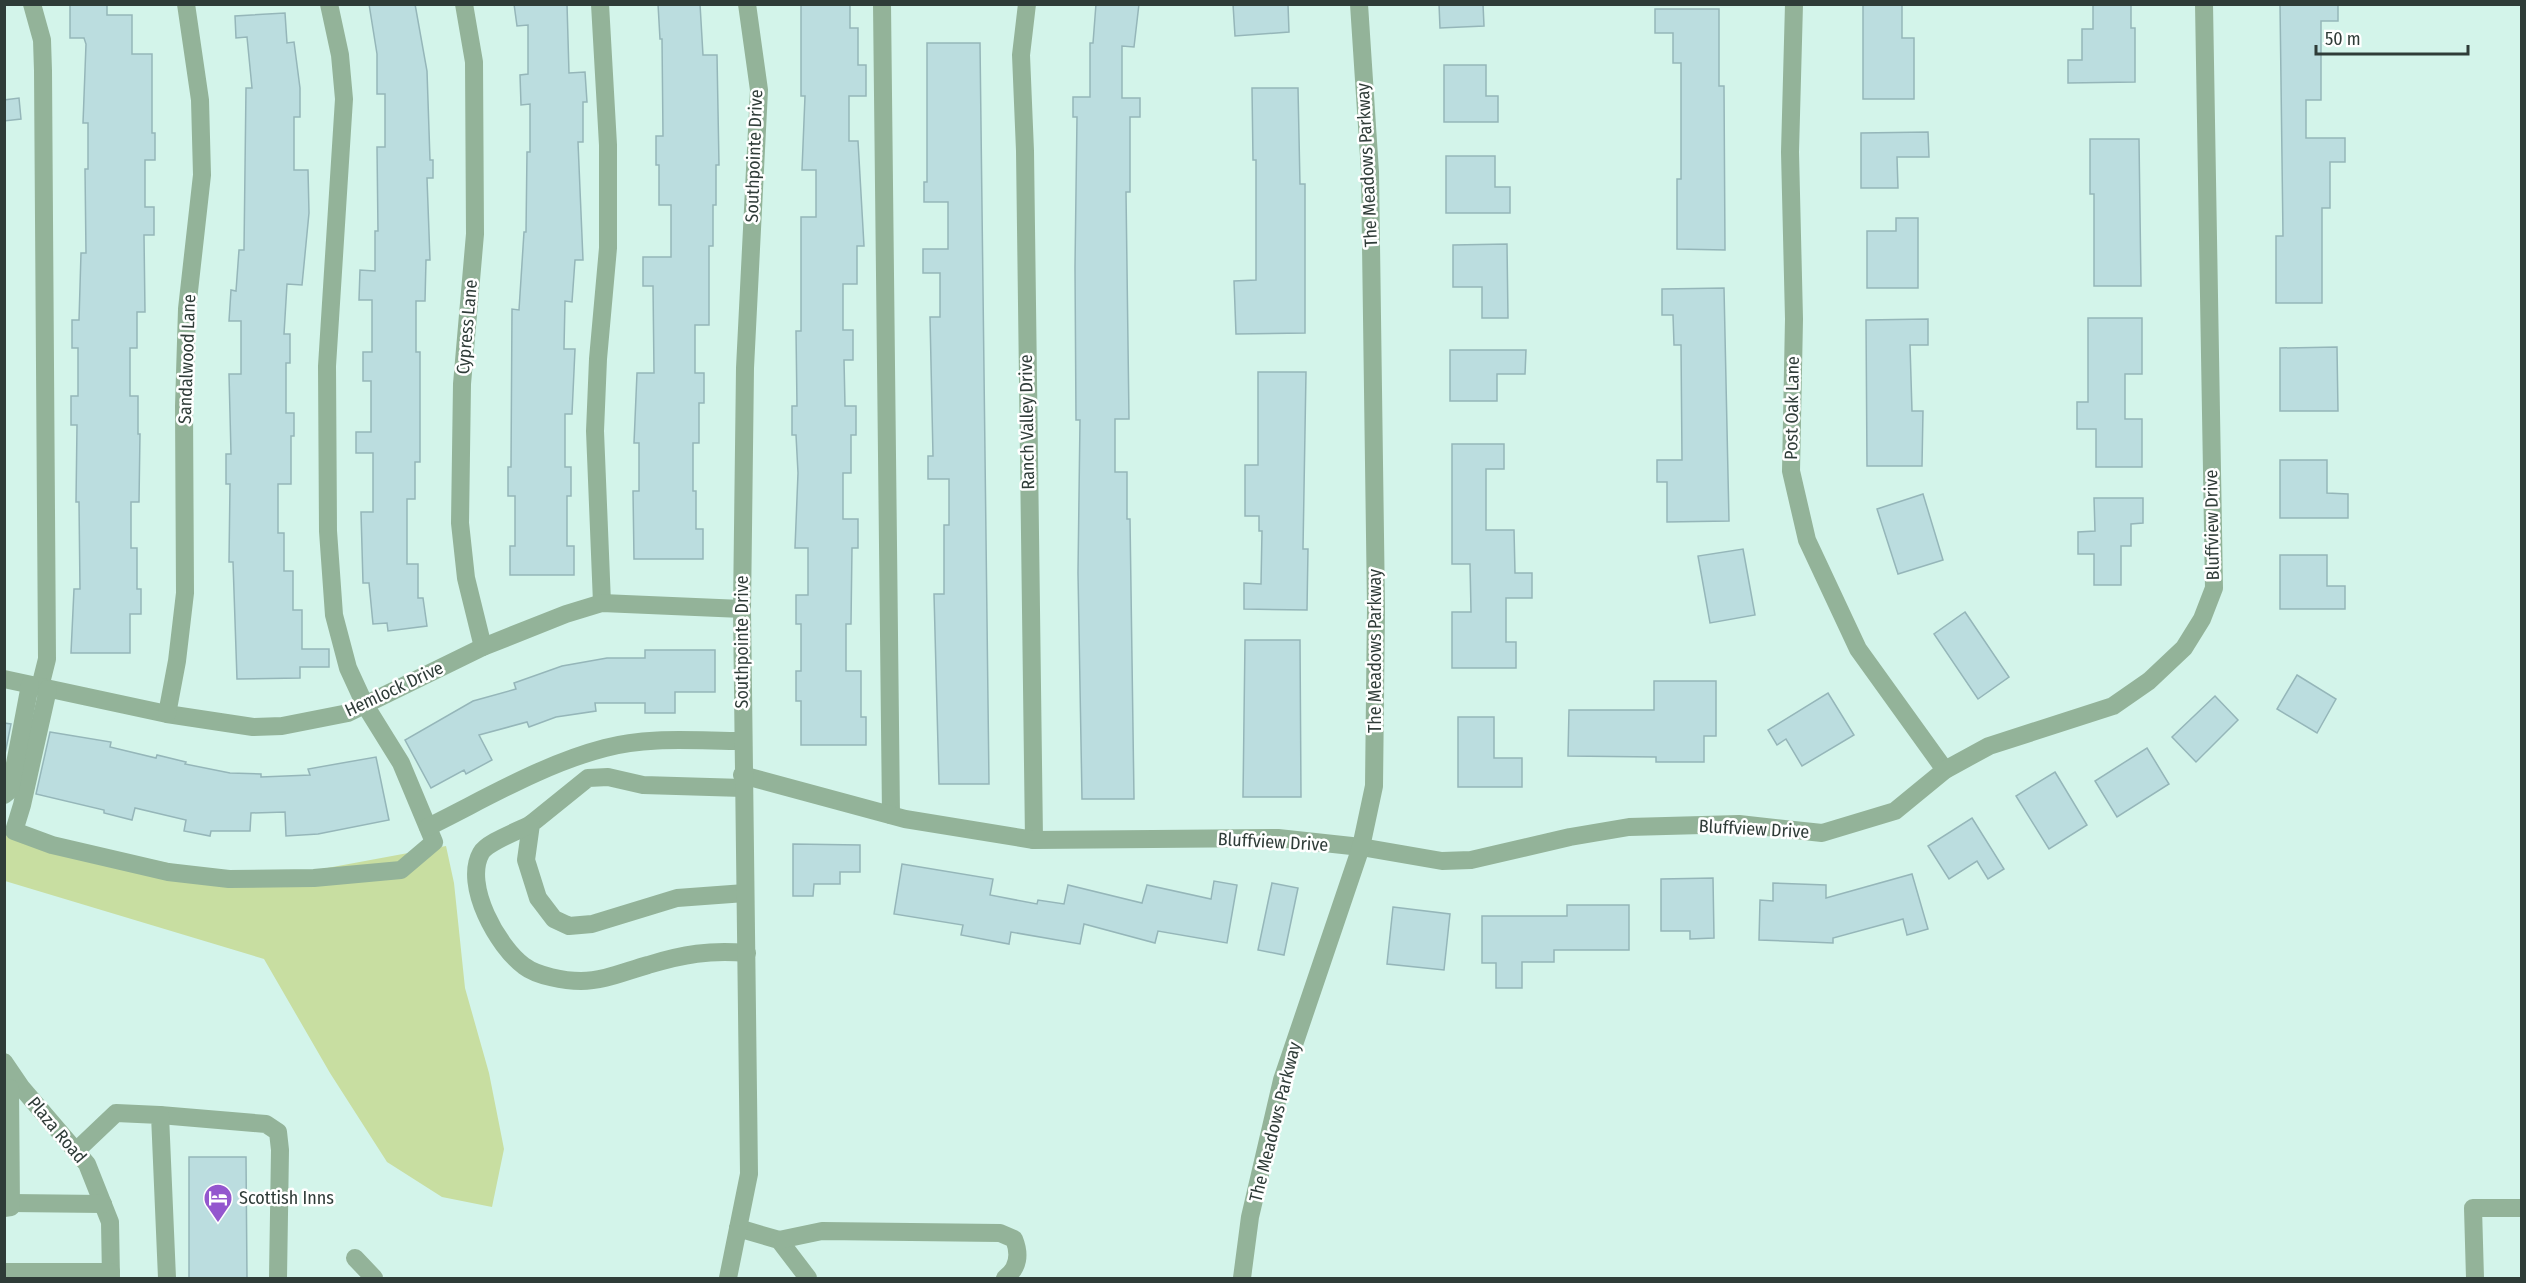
<svg xmlns="http://www.w3.org/2000/svg" width="2526" height="1283" font-family="'Fira Sans Condensed',sans-serif">
	<style>
		.green { fill: #c8dea1 }
		.building { fill: #bbdddf; stroke: #95b6b9; stroke-width: 1.5 }
		.lines { fill: none; stroke-linecap: round; stroke-linejoin: round }
		.minor { stroke: #93b399; stroke-width: 18 }
		.labels { text-anchor: middle; dominant-baseline: central; stroke-width: 5; stroke-linejoin: round; paint-order: stroke }
		.street-label { font-size: 18px; fill: #2f3c38; stroke: #fff }
		.poi-label { font-size: 18px; fill: #2f3c38; stroke: #fff; text-anchor: start }
	</style>
	<rect width="100%" height="100%" fill="#d3f4ea"/>
	<polygon class="green" points="4,830 257,881 446,846 454,883 465,988 489,1073 504,1149 492,1207 442,1197 387,1162 330,1073 264,959 5,881"/>
	<g class="building">
		<polygon points="70,4 107,4 107,15 132,15 132,54 152,54 152,133 155,133 155,160 145,160 145,207 154,207 154,235 144,235 145,312 137,312 137,348 130,348 130,396 138,396 138,434 140,434 139,502 131,502 131,548 137,548 137,589 141,589 141,614 130,614 130,653 71,653 74,589 80,589 79,502 76,502 77,425 71,425 71,396 78,396 78,348 72,348 72,320 79,320 81,253 86,253 85,169 88,169 88,123 83,123 86,44 84,38 70,38"/>
		<polygon points="369,4 415,4 427,71 430,160 433,160 433,178 427,178 430,260 426,260 425,301 416,301 416,352 420,352 420,462 415,462 415,499 407,499 407,564 418,564 418,598 423,598 427,626 388,631 387,623 373,624 369,583 363,583 361,512 373,512 373,453 356,453 356,432 371,432 371,381 363,381 363,352 372,352 372,300 359,300 360,270 375,271 375,231 378,231 377,147 385,147 385,94 377,94 377,54"/>
		<polygon points="514,4 567,4 569,73 585,72 587,102 583,102 583,142 578,142 583,260 575,260 572,302 565,301 564,349 575,349 572,414 565,414 565,467 571,467 571,496 567,496 567,546 574,546 574,575 510,575 510,546 515,546 515,496 508,496 508,467 511,467 512,309 519,310 524,232 526,232 527,152 530,152 530,104 521,105 520,75 528,74 528,25 517,26"/>
		<polygon points="658,4 700,4 703,55 717,55 719,165 716,165 716,205 713,205 713,246 709,246 709,325 695,325 695,373 704,373 704,403 699,403 699,443 693,443 693,491 696,491 696,529 703,529 703,559 634,559 633,491 639,491 639,443 634,443 637,373 654,373 653,286 643,286 643,257 671,257 671,205 659,205 659,165 656,165 656,136 663,136 662,39 660,39"/>
		<polygon points="801,4 850,4 850,28 858,28 858,65 866,65 866,96 849,96 849,141 858,141 864,246 857,246 857,284 843,284 843,330 853,330 853,360 844,360 845,406 856,406 856,435 851,435 851,473 843,473 843,519 858,519 858,548 852,548 851,624 846,624 846,671 861,671 861,717 866,717 866,745 801,745 801,701 796,701 796,671 801,671 801,624 796,624 796,595 808,595 808,548 795,548 798,473 796,435 792,435 792,406 797,406 796,331 801,331 801,217 816,217 816,170 802,170 805,96 801,96"/>
		<polygon points="1096,4 1139,4 1134,47 1122,46 1122,98 1140,98 1140,117 1130,117 1130,192 1126,192 1129,419 1115,419 1115,472 1127,472 1127,519 1130,519 1134,799 1082,799 1078,573 1080,420 1076,420 1075,267 1077,117 1073,117 1073,97 1090,97 1090,43 1093,43"/>
		<polygon points="1233,4 1288,4 1289,32 1235,36"/>
		<polygon points="1439,4 1483,4 1484,26 1440,28"/>
		<polygon points="1863,4 1902,4 1902,38 1914,38 1914,99 1863,99"/>
		<polygon points="2093,4 2131,4 2131,28 2135,28 2135,82 2068,83 2068,60 2082,60 2082,29 2093,29"/>
		<polygon points="2280,4 2338,4 2338,21 2321,21 2321,100 2306,100 2306,138 2345,138 2345,162 2330,162 2330,208 2322,208 2322,303 2276,303 2276,236 2283,236"/>
		<polygon points="1655,9 1719,9 1719,86 1724,86 1725,250 1677,249 1677,179 1681,179 1681,63 1673,63 1673,33 1655,33"/>
		<polygon points="285,13 287,43 294,42 300,88 300,117 294,117 294,170 308,170 309,213 302,285 287,284 284,334 290,334 290,363 286,363 286,413 294,413 294,436 291,436 291,484 278,484 278,533 284,533 284,571 293,571 293,610 302,610 302,649 329,649 329,667 300,667 300,678 237,679 233,562 229,562 230,484 226,484 226,454 231,454 229,374 241,374 241,321 229,321 231,290 236,291 239,250 244,250 246,88 252,88 247,37 236,38 235,16"/>
		<polygon points="927,43 980,43 989,784 939,784 934,594 944,594 944,525 949,525 949,479 928,479 928,456 933,456 930,317 940,317 940,273 923,273 923,249 948,249 948,202 924,202 924,182 927,182"/>
		<polygon points="1444,65 1486,65 1486,96 1498,96 1498,122 1444,122"/>
		<polygon points="1252,88 1298,88 1300,184 1305,184 1305,333 1236,334 1234,281 1256,280 1256,160 1253,160"/>
		<polygon points="19,98 21,119 4,121 4,100"/>
		<polygon points="1928,132 1929,157 1897,157 1898,188 1861,188 1861,133"/>
		<polygon points="2090,139 2139,139 2141,286 2094,286 2094,194 2090,194"/>
		<polygon points="1446,156 1495,156 1495,187 1510,187 1510,213 1446,213"/>
		<polygon points="1896,218 1918,218 1918,288 1867,288 1867,231 1896,231"/>
		<polygon points="1507,244 1508,318 1482,318 1482,287 1453,287 1453,245"/>
		<polygon points="1724,288 1729,521 1667,522 1667,482 1657,482 1657,460 1682,460 1681,345 1674,345 1673,315 1662,315 1662,289"/>
		<polygon points="2088,318 2142,318 2142,374 2125,374 2125,419 2142,419 2142,467 2096,467 2096,429 2077,429 2077,402 2088,402"/>
		<polygon points="1928,319 1928,345 1910,345 1912,411 1923,411 1922,466 1867,466 1866,320"/>
		<polygon points="2337,347 2338,411 2280,411 2280,348"/>
		<polygon points="1450,350 1526,350 1525,374 1497,374 1497,401 1450,401"/>
		<polygon points="1258,372 1306,372 1303,549 1308,549 1307,610 1244,609 1244,583 1261,584 1262,531 1259,531 1259,516 1245,516 1245,465 1258,465"/>
		<polygon points="1452,444 1504,444 1504,469 1486,469 1486,530 1514,530 1515,573 1532,573 1532,598 1506,598 1506,642 1516,642 1516,668 1452,668 1452,612 1471,612 1470,564 1452,564"/>
		<polygon points="2280,460 2327,460 2327,493 2348,494 2348,518 2280,518"/>
		<polygon points="1923,494 1943,560 1898,574 1877,509"/>
		<polygon points="2094,498 2143,498 2143,523 2131,524 2131,546 2121,546 2121,585 2094,585 2094,554 2078,554 2078,532 2095,531"/>
		<polygon points="1743,549 1755,615 1710,623 1698,556"/>
		<polygon points="2280,555 2327,555 2327,586 2345,586 2345,609 2280,609"/>
		<polygon points="1965,612 2009,677 1978,699 1934,634"/>
		<polygon points="1245,640 1300,640 1301,797 1243,797"/>
		<polygon points="645,650 715,650 715,692 675,692 675,713 645,713 645,703 595,703 596,711 556,717 529,727 527,722 479,735 492,760 466,774 464,770 431,788 405,740 473,701 516,689 514,683 562,666 607,658 645,658"/>
		<polygon points="2297,675 2336,699 2317,733 2277,709"/>
		<polygon points="1654,681 1716,681 1716,736 1704,736 1704,762 1656,762 1656,757 1568,756 1569,710 1654,710"/>
		<polygon points="1828,693 1854,735 1802,766 1786,739 1777,745 1768,730"/>
		<polygon points="2215,696 2238,720 2196,762 2172,737"/>
		<polygon points="1458,717 1494,717 1494,758 1522,758 1522,787 1458,787"/>
		<polygon points="4,723 11,724 4,759"/>
		<polygon points="50,732 111,742 110,747 156,758 157,755 186,762 185,764 230,773 261,774 261,777 310,775 308,769 376,757 389,820 318,834 286,836 285,812 251,813 250,831 211,831 210,836 184,831 186,820 135,808 132,820 104,813 104,810 36,794"/>
		<polygon points="2147,748 2169,784 2117,817 2095,781"/>
		<polygon points="2055,772 2087,825 2049,849 2016,796"/>
		<polygon points="1972,818 2004,869 1988,879 1977,861 1949,879 1928,846"/>
		<polygon points="793,844 860,845 860,872 840,872 840,884 814,884 813,896 793,896"/>
		<polygon points="902,864 993,879 990,895 1037,904 1038,900 1064,904 1068,885 1142,903 1147,885 1211,899 1214,881 1237,885 1227,943 1158,931 1155,943 1084,924 1080,944 1011,932 1009,944 961,935 963,925 894,914"/>
		<polygon points="1912,874 1928,929 1907,935 1903,919 1833,938 1833,943 1759,940 1760,900 1773,901 1773,883 1826,885 1826,898"/>
		<polygon points="1713,878 1714,938 1690,939 1690,931 1661,931 1661,879"/>
		<polygon points="1272,883 1298,888 1284,955 1258,950"/>
		<polygon points="1567,905 1629,905 1629,950 1554,950 1554,962 1522,962 1522,988 1496,988 1496,963 1482,963 1482,916 1567,916"/>
		<polygon points="1393,907 1450,914 1444,970 1387,964"/>
		<polygon points="189,1157 246,1157 247,1278 189,1278"/>
	</g>
	<g class="lines">
		<g class="minor">
			<polyline points="32,4 42,40 43,71 47,659 40,687"/>
			<polyline points="464,4 474,62 475,234 462,384 460,523 466,578 483,647"/>
			<polyline points="600,4 608,145 608,248 598,359 595,431 602,603"/>
			<polyline points="882,4 891,815"/>
			<polyline points="1027,4 1021,55 1025,151 1034,840"/>
			<polyline points="1794,4 1790,152 1794,319 1791,471 1807,540 1858,649 1945,770"/>
			<polyline points="4,679 167,714 253,727 282,726 348,713 483,647 566,614 602,603 742,609"/>
			<polyline points="48,689 22,805 14,831 52,845 168,872 229,879 314,878 401,870 434,842 401,763 365,705 348,668 334,615 328,531 327,366 344,99 340,55 329,4"/>
			<polyline points="167,714 177,661 185,593 184,406 187,309 202,175 200,100 186,4"/>
			<polyline points="742,775 905,819 1034,840 1278,838 1361,847 1442,861 1471,860 1570,837 1629,827 1739,824 1822,833 1895,811 1945,770 1989,746 2113,706 2149,681 2184,648 2202,619 2214,588 2204,4"/>
			<polyline points="743,788 643,785 608,777 588,778 531,824 526,860 538,898 554,919 569,926 592,924 677,898 745,893"/>
			<polyline points="4,795 10,790 30,685"/>
			<path d="M531 824C519 831 487 842 481 853 463 885 498 947 524 966 537 976 565 981 581 981 604 981 626 971 648 965 684 954 709 950 747 953"/>
			<path d="M428 827C485 799 543 764 605 748 648 736 698 741 742 741"/>
			<polyline points="4,1062 21,1087 87,1164 110,1222 111,1278"/>
			<polyline points="160,1115 266,1124 278,1132 280,1150 278,1278"/>
			<polyline points="76,1151 116,1113 160,1115 167,1278"/>
			<polyline points="11,1203 103,1204"/>
			<polyline points="4,1208 11,1207 10,1088"/>
			<polyline points="738,1228 779,1240 808,1278"/>
			<path d="M779 1240 822 1231 1000 1233 1014 1239C1020 1254 1019 1268 1005 1278"/>
			<polyline points="355,1258 374,1278"/>
			<polyline points="4,1272 111,1272"/>
			<polyline points="728,1278 749,1174 742,609 745,368 759,90 747,4"/>
			<polyline points="1242,1278 1250,1217 1282,1080 1361,847 1374,786 1376,608 1370,172 1359,4"/>
			<polyline points="2475,1278 2473,1208 2522,1208"/>
		</g>
	</g>
	<defs>
		<g id="hotel-pin" transform="scale(1.5)"><path d="M0 17L-7.5 6A9.5 9.5 0 1 1 7.5 6Z" fill="#9457ce" stroke="#fff"/><path d="M-6-4.5h1.5V1H6V5H4.5V3h-9V5H-6ZM-4 0a1.8 1.8 0 1 1 3.6 0ZM.5 0V-2.5h3Q6-2.5 6 0Z" fill="#fff"/></g>
	</defs>
	<g fill-rule="evenodd">
		<use href="#hotel-pin" x="218" y="1198"/>
	</g>
	<g class="labels">
		<g class="street-label">
			<text transform="translate(754 156) rotate(-88)">Southpointe Drive</text>
			<text transform="translate(1367 165) rotate(-93)">The Meadows Parkway</text>
			<text transform="translate(467 327) rotate(-85)">Cypress Lane</text>
			<text transform="translate(187 359) rotate(-88)">Sandalwood Lane</text>
			<text transform="translate(1792 408) rotate(-89)">Post Oak Lane</text>
			<text transform="translate(1027 422) rotate(-91)">Ranch Valley Drive</text>
			<text transform="translate(2212 525) rotate(-91)">Bluffview Drive</text>
			<text transform="translate(742 642) rotate(-90)">Southpointe Drive</text>
			<text transform="translate(1375 651) rotate(-90)">The Meadows Parkway</text>
			<text transform="translate(394 689) rotate(-25)">Hemlock Drive</text>
			<text transform="translate(1754 829) rotate(3)">Bluffview Drive</text>
			<text transform="translate(1273 842) rotate(3)">Bluffview Drive</text>
			<text transform="translate(1275 1122) rotate(-76)">The Meadows Parkway</text>
			<text transform="translate(57 1130) rotate(50)">Plaza Road</text>
		</g>
		<g class="poi-label">
			<text x="239" y="1198">Scottish Inns</text>
		</g>
	</g>
	<rect width="2526" height="1283" fill="none" stroke="#2f3c38" stroke-width="12"/>
	<path d="M2316 45v9h152v-9" fill="none" stroke="#2f3c38" stroke-width="3"/>
	<text x="2325" y="45" font-size="18" fill="#2f3c38" stroke="#ffffff" stroke-width="4.5" paint-order="stroke">50 m</text>
</svg>
